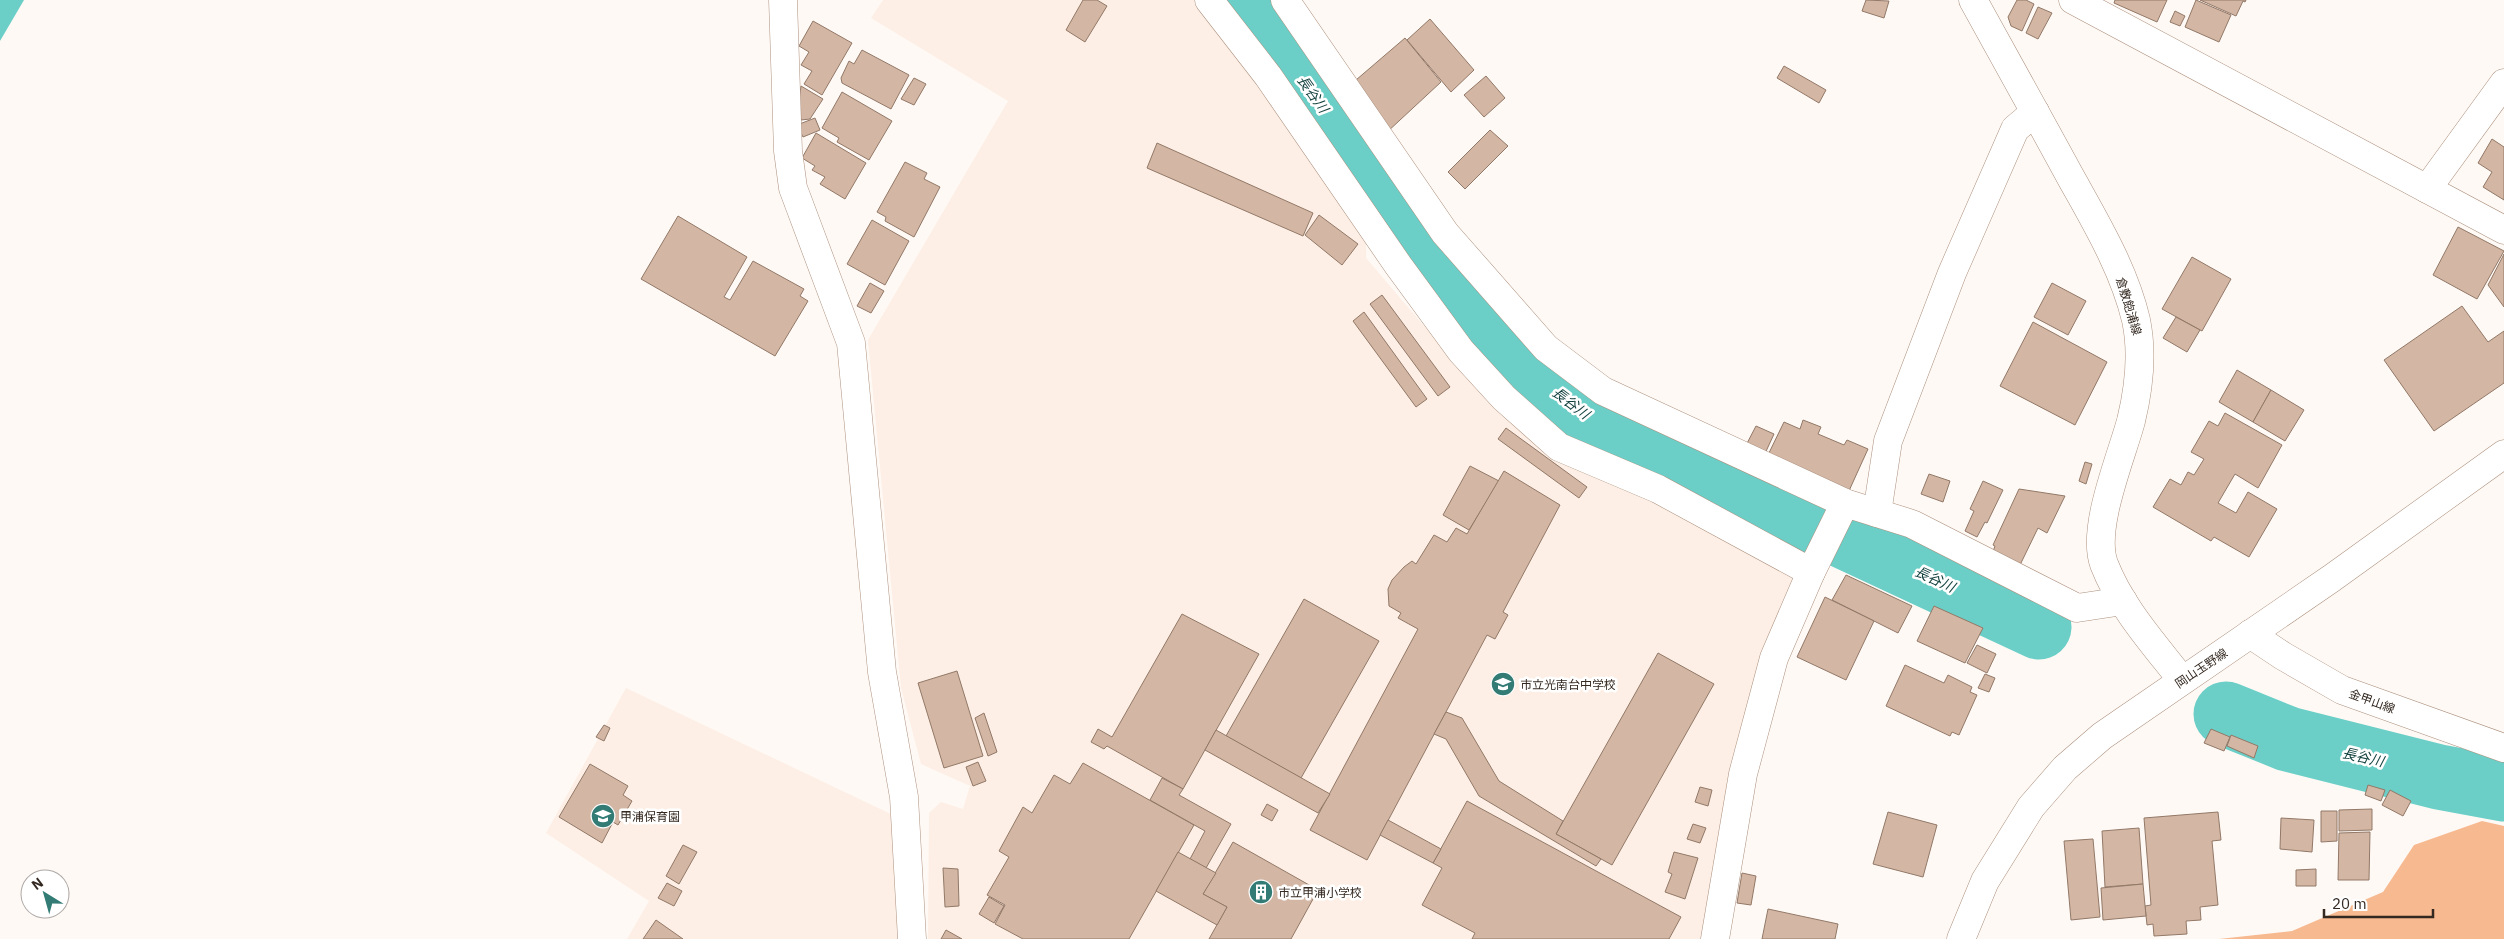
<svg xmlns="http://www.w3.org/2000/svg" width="2504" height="939" font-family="'IBM Plex Sans','Noto Sans JP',sans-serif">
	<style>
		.built { fill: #fdefe5 }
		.green { fill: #f7b98f }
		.water { fill: #6bcfc7 }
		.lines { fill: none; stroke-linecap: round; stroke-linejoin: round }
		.river { stroke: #6bcfc7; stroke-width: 65 }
		.building { fill: #d3b7a4; stroke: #927867 }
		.minor-casing { stroke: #ac917f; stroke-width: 29 }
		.major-casing { stroke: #ac917f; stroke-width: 29 }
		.minor { stroke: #fff; stroke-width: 28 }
		.major { stroke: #fff; stroke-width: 28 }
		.labels { text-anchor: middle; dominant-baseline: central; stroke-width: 5; stroke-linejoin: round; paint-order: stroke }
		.street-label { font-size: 12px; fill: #342921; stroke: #fff }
		.poi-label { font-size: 12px; fill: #342921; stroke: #fff; text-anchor: start }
		.water-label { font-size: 14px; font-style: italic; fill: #103f3c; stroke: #fff }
	</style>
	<rect width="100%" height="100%" fill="#fff9f5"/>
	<g class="built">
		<polygon points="883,0 1194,0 1213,20 1366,237 1366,258 1460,368 1512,418 1793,571 1797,588 1706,939 928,939 929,813 941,802 963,809 970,786 921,764 901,688 868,340 1008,101 871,18"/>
		<polygon points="626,688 895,816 902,939 627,939 649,901 546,833"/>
	</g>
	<polygon class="green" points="2482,821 2504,826 2504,939 2219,939 2292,931 2383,892 2414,845"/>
	<polygon class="water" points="0,0 24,0 0,41"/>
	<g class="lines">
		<g class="river">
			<polyline points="1246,0 1422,247 1486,327 1528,369 1586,416 2039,627"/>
			<polyline points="2226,714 2288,739 2439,777 2504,789"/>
		</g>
	</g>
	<g class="building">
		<polygon points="1083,0 1097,0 1107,6 1085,42 1066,30"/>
		<polygon points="1866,0 1889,1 1884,18 1862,11"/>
		<polygon points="2017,0 2026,0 2034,4 2022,31 2011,26 2008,17"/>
		<polygon points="2115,0 2167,0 2157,22 2114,3"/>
		<polygon points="2196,0 2231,15 2219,42 2185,27"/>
		<polygon points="2200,0 2246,0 2245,2 2243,1 2236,16"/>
		<polygon points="2038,7 2052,13 2038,39 2026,33"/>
		<polygon points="2175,11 2185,16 2180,26 2170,22"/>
		<polygon points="1430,19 1474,70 1451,92 1407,40"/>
		<polygon points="813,21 852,43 822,95 804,84 812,71 801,65 809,52 799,46"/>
		<polygon points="1405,38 1441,82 1386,133 1349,86"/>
		<polygon points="862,50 909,75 891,109 842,83 841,78 849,61 854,64"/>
		<polygon points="1784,66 1826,90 1819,103 1777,78"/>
		<polygon points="1486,76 1505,98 1484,117 1464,95"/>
		<polygon points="914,78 926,84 914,105 901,99"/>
		<polygon points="801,86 823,99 810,119 801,120 798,107"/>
		<polygon points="842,92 892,121 869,160 837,142 839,138 822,128"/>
		<polygon points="815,118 820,130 803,137 797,125"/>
		<polygon points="1490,130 1508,146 1465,189 1448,172"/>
		<polygon points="816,133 866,163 845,199 820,184 825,177 812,170 815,166 802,158"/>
		<polygon points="2492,139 2504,147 2504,200 2483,187 2492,172 2478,163"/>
		<polygon points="1157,143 1313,213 1303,236 1147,168"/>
		<polygon points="905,162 927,173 924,179 940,187 914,237 885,221 886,217 877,212"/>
		<polygon points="1319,215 1358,244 1342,265 1305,235"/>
		<polygon points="678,216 747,257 724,297 730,300 753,261 804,289 800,296 808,301 775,356 641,279"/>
		<polygon points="872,220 909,241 885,285 847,264"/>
		<polygon points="2458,227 2504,251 2477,299 2433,275"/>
		<polygon points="2504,254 2504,307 2488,285"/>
		<polygon points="2192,257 2231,279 2202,331 2162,309"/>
		<polygon points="870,283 884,291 871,313 857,306"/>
		<polygon points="2052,283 2086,301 2068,335 2034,317"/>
		<polygon points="1382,295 1450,387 1438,396 1370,304"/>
		<polygon points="2462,306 2488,342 2504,331 2504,383 2434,431 2384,360"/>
		<polygon points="1364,312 1427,399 1416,407 1353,321"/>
		<polygon points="2176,317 2200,330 2187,352 2163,338"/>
		<polygon points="2033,322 2107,362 2075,425 2000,386"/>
		<polygon points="2237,370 2271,390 2253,422 2219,402"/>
		<polygon points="2271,390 2304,410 2285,441 2253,422"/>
		<polygon points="2225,413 2282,445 2258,488 2235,474 2218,503 2236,513 2248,492 2277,509 2249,557 2214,537 2211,541 2153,507 2170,479 2181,485 2188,472 2194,475 2204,459 2191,452 2209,421 2218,426"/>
		<polygon points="1803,420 1821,427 1818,434 1844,445 1847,440 1868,449 1848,493 1767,457 1784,422 1800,429"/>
		<polygon points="1756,426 1774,434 1762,460 1743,451"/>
		<polygon points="1506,428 1587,487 1579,498 1498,439"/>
		<polygon points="2085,462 2092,464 2086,484 2079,481"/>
		<polygon points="1470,466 1499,481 1469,530 1443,515"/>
		<polygon points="1504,471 1560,505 1503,612 1508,615 1495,639 1487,635 1367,860 1310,830 1418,629 1398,618 1401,613 1389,606 1388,589 1392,580 1404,567 1412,561 1416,564 1434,535 1447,542 1456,528 1467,534"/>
		<polygon points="1929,474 1950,481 1943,502 1921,494"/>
		<polygon points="1983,481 2003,490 1987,523 1985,522 1977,537 1965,531 1974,511 1970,509"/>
		<polygon points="2019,489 2065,496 2047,533 2038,528 2020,565 1992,554 1995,546 1993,545"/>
		<polygon points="1846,575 1912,606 1898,633 1832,600"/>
		<polygon points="1825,597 1874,621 1846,680 1797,657"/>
		<polygon points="1304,599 1379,641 1301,778 1226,736"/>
		<polygon points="1934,606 1983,628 1965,663 1917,641"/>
		<polygon points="1182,614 1259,654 1183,789 1107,746 1104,749 1091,742 1098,729 1112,737"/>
		<polygon points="1977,645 1996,654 1987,673 1967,663"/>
		<polygon points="1658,653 1714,684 1612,865 1556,834"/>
		<polygon points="1905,665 1944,683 1948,675 1972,687 1970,692 1977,695 1959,735 1952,732 1950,736 1886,706"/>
		<polygon points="957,671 983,756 944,768 918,683"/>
		<polygon points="1985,674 1995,678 1989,692 1978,688"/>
		<polygon points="1446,712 1462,718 1499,781 1563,821 1556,834 1601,859 1596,866 1479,796 1446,739 1434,734"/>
		<polygon points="984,713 997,752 988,756 975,718"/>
		<polygon points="604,725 610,728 604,741 596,737"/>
		<polygon points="2211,729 2230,737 2224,751 2204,743"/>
		<polygon points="1216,730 1330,794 1318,813 1205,750"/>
		<polygon points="2231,735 2258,746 2254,758 2227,746"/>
		<polygon points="978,762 986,781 973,786 966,767"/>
		<polygon points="1083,763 1194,825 1129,939 1023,939 995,924 1005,905 987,895 1009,857 999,851 1023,807 1032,813 1054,775 1070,784"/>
		<polygon points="590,764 628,786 623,795 632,801 618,825 613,822 602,843 559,817"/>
		<polygon points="1162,778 1183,789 1179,795 1231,824 1206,868 1190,859 1205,831 1150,800"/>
		<polygon points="2368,785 2385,790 2381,801 2365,795"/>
		<polygon points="1700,787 1712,790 1708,806 1695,802"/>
		<polygon points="2390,790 2411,801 2403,816 2382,805"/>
		<polygon points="1467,801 1681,917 1669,939 1472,939 1475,933 1422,905 1442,868 1433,863"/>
		<polygon points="1267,804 1278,810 1272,821 1261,815"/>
		<polygon points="2372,809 2372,830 2339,831 2339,810"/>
		<polygon points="2321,811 2337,811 2337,841 2321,842"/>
		<polygon points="1888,812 1937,825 1923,877 1873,864"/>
		<polygon points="2218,812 2221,840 2212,841 2218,905 2200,907 2201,920 2186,921 2187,934 2154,936 2153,924 2147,925 2145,906 2151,905 2144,818"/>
		<polygon points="2281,818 2314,820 2312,852 2280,849"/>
		<polygon points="1388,820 1441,849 1433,863 1380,835"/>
		<polygon points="1693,824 1706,828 1700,843 1687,839"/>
		<polygon points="2139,828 2143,884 2105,887 2102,831"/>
		<polygon points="2370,832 2369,880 2338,880 2339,833"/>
		<polygon points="2093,839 2100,917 2071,920 2064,841"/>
		<polygon points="1233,842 1318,890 1291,939 1209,939 1227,907 1203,894"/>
		<polygon points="683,845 697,852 679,884 666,876"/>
		<polygon points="1178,852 1216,873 1203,894 1227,907 1217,925 1156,891"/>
		<polygon points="1674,852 1698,858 1685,899 1665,892 1672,874 1668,872"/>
		<polygon points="943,868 958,869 959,906 945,907"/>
		<polygon points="2316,869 2316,886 2296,886 2296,870"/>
		<polygon points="1742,873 1756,876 1751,905 1737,903"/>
		<polygon points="667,883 682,891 674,906 658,898"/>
		<polygon points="2143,884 2146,916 2103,920 2101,888"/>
		<polygon points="989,897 1004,906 994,923 979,914"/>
		<polygon points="1768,909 1838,924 1835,939 1762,939"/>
		<polygon points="656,920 683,939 643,939"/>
		<polygon points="946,930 962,939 941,939"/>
	</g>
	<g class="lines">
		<g class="minor-casing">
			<g id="minor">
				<polyline points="783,0 788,151 793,188 851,343 882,672 904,797 912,939"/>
				<polyline points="1209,0 1268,76 1398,265 1461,351 1504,398 1559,447 1658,489 1811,572"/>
				<polyline points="1285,0 1445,233 1546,348 1603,391 1845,503 1912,524 2077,608 2123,601"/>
				<polyline points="2073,0 2504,230"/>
				<polyline points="2427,189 2504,83"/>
				<polyline points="1877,513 1888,441 1952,273 2015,129 2035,112"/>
				<polyline points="1715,939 1743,774 1774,658 1811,572 1845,503"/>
			</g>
		</g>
		<g class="major-casing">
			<g id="major">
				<path d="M1973 0C2005 58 2038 117 2070 176 2095 221 2124 269 2136 320 2143 353 2139 388 2131 421 2121 458 2091 528 2104 564 2121 608 2154 644 2182 680"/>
				<polyline points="2250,634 2283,656 2342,690 2504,748"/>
				<polyline points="1961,939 1985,881 2031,807 2065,768 2102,736 2332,578 2504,454"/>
			</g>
		</g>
		<use href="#minor" class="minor"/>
		<use href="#major" class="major"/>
	</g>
	<defs>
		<g id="school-disc" transform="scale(1.25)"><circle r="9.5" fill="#337b75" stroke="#fff"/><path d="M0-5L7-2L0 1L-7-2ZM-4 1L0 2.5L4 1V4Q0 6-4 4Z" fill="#fff"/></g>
		<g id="building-disc" transform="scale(1.25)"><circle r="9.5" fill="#337b75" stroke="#fff"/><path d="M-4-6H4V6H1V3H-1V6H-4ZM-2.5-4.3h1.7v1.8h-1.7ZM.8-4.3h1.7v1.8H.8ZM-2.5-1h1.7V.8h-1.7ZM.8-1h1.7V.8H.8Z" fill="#fff"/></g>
	</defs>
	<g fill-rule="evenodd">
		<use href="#school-disc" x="1503" y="684"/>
		<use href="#school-disc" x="603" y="816"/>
		<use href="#building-disc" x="1261" y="892"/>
	</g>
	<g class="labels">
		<g class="street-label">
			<text transform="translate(2129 306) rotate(73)">倉敷飽浦線</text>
			<text transform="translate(2201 668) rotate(-34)">岡山玉野線</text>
			<text transform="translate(2372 701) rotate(20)">金甲山線</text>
		</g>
		<g class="poi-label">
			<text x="1520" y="684">市立光南台中学校</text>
			<text x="620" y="816">甲浦保育園</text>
			<text x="1278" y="892">市立甲浦小学校</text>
		</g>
		<g class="water-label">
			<text transform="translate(1313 94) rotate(55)">長谷川</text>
			<text transform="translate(1571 403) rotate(37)">長谷川</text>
			<text transform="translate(1935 579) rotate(25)">長谷川</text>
			<text transform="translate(2363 757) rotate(13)">長谷川</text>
		</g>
	</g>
	<g transform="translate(45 894) rotate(323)"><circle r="24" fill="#ffffff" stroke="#aea9a6"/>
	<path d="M0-4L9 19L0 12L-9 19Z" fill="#337b75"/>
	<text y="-8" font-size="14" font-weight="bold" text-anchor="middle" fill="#342921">N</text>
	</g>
	<path d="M2324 909v8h109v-8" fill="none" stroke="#342921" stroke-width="2.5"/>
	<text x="2332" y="909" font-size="15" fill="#342921" stroke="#ffffff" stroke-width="4" paint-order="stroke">20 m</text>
</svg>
